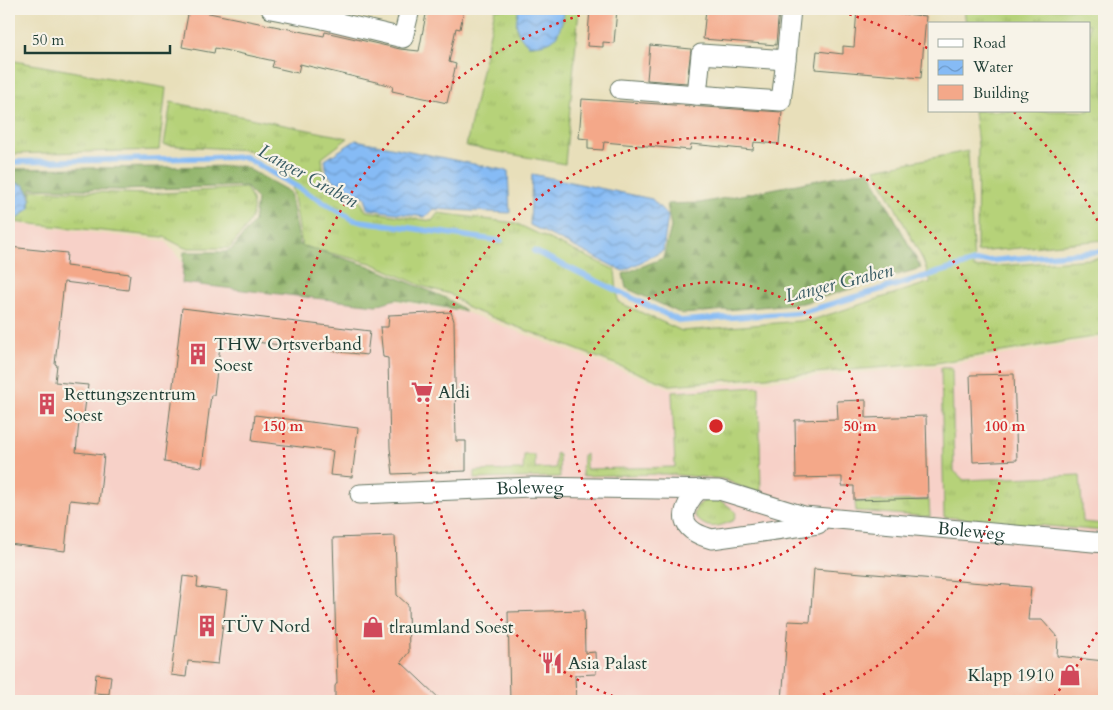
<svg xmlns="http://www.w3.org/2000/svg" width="1113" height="710" font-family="Cardo,serif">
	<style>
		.built { fill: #f7d1c8 }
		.grass { fill: url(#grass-tufts); stroke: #6a8856 }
		.forest { fill: url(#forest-firs); stroke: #58784e }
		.water { fill: url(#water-waves); stroke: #527c94 }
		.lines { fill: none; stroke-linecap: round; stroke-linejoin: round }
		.stream { stroke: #86bbf5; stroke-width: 5.5 }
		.building { fill: #f4a889 }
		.street-casing { stroke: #657663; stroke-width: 21 }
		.street { stroke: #fff; stroke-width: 19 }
		.ring { fill: none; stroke: #d62828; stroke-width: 2.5; stroke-dasharray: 2.5 5 }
		.labels { text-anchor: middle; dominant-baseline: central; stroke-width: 4.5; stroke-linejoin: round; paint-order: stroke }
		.poi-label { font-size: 18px; fill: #1f3d34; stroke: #f7f3e8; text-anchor: start }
		.street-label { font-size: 18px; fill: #1f3d34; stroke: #f7f3e8 }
		.water-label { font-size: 19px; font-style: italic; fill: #395c64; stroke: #f7f3e8 }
		.centre { fill: #d62828; stroke: #f7f3e8; stroke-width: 2.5 }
		.ring-label { font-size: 15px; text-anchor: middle; font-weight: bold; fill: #d62828; stroke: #f7f3e8; stroke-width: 4.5; stroke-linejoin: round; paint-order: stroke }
	</style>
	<defs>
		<pattern id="grass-tufts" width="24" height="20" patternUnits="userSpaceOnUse" patternTransform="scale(1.25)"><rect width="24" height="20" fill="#b6d279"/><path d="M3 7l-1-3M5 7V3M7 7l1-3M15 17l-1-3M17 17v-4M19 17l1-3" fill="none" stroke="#9cb569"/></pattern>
		<pattern id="forest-firs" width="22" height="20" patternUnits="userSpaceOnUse" patternTransform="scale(1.25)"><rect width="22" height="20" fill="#90b469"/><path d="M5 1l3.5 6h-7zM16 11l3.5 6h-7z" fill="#759457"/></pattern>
		<pattern id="water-waves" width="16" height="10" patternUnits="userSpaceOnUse" patternTransform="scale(1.25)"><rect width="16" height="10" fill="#86bbf5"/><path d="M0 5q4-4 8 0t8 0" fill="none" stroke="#6d99c7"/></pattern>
	</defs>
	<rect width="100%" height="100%" fill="#f7f3e8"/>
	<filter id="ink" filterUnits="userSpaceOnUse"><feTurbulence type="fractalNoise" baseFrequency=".02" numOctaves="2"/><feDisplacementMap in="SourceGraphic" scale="10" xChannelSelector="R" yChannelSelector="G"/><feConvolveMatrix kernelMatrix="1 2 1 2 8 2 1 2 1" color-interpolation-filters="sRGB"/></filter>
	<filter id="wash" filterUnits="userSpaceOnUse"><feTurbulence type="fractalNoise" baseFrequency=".0096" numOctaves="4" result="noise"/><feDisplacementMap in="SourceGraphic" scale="20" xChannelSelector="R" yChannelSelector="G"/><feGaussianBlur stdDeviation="1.12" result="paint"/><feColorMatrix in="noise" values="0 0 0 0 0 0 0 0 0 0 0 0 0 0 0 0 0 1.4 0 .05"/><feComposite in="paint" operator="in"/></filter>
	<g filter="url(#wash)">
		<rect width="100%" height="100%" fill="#e8dfba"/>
		<polygon class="built" points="9,223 165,241 183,263 292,284 468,313 672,389 932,367 1104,338 1104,701 9,701"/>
		<g class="grass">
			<polygon points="495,9 579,9 565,164 466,146"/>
			<polygon points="964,9 1104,9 1104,240 977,252 978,145 974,111 1089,111 1089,24 966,24"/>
			<polygon points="9,60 166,88 159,150 9,154"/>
			<polygon points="171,102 348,138 322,158 324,177 359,199 366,211 432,221 438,213 515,223 615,270 618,302 682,331 812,320 931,282 923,260 875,169 968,151 974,268 1104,258 1104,335 935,363 670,385 470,309 450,294 422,286 371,263 302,246 290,173 248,150 164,145"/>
			<path d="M246 188C263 214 246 226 230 248H185L164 237 13 222 30 208 32 190 147 194Z"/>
			<polygon points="941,368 952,368 954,471 964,480 1080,475 1083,522 1104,524 1104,531 944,517"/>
			<polygon points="759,387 761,495 723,479 665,474 582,476 583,455 586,454 586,469 675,467 672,392"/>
			<polygon points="556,453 559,455 560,477 475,479 475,471 523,470 524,455 535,455 535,469 556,468"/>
			<path d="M708 498C720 500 728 504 736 513L734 520C717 528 706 531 694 515L697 506Z"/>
			<polygon points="929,500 930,517 856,511 855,502"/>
		</g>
		<g class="forest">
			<polygon points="243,166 290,192 300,245 369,266 446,298 466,311 396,299 376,305 182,283 184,252 225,252 232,249 254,222 257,200 246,186 120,190 31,188 30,194 24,185 9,181 9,169"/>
			<polygon points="869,170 921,268 803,303 682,314 626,288 623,274 663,258 671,227 667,204 700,203"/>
		</g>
		<g class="water">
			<path d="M519 9H565C558 37 559 44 528 45 516 33 514 25 519 9Z"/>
			<polygon points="356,140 508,171 510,213 433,209 425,217 368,209 365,197 340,185 327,174 325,160"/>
			<polygon points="532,174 652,199 668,216 663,251 623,271 530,225"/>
			<polygon points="9,181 24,185 30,194 30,208 13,222 9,221"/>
		</g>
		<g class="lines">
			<g class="stream">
				<polyline points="9,162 245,157 354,220 501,241"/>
				<polyline points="534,251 680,321 804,312 974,262 1104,251"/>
			</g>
		</g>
		<g id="blocks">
			<g class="building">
				<polygon points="189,9 324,36 325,32 400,49 419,51 427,9 464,9 460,29 456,28 449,62 456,64 447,103 392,91 393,86 300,64 298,73 272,67 274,61 215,48 214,53 182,47"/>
				<polygon points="590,9 617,9 614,43 603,42 603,47 587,46"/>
				<polygon points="706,9 779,9 776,45 703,39"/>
				<polygon points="857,10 926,16 921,78 815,69 817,51 843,54 843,46 854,47"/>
				<polygon points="650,45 691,49 687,83 647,80"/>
				<polygon points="582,99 782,112 779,144 754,142 753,150 691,144 690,150 604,142 603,150 588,149 588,139 579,138"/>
				<polygon points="9,247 67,253 66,266 130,274 128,290 64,282 55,364 57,365 55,382 88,385 83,422 79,422 76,452 104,455 99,503 70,500 65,551 9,544"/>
				<polygon points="182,308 370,331 367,355 221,338 214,395 211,395 202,467 164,462"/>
				<polygon points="451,312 454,321 456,441 466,441 466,471 393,474 390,448 388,358 383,357 380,327 388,327 389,315"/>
				<polygon points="1014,374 1017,460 973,462 970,375"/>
				<polygon points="866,400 866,418 926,416 928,498 854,500 854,486 842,486 842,477 796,478 795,420 838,419 837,401"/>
				<polygon points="255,415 358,428 352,477 330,475 333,451 252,441"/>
				<polygon points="395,536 397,595 408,605 409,652 401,662 442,701 335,701 335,686 337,683 333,538"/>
				<polygon points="814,569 1031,587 1028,620 1042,620 1058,638 1057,656 1104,661 1102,701 782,701 788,621 810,622"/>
				<polygon points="183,576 198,578 197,587 227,591 218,664 188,661 186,677 171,675"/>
				<polygon points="584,610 585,653 595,652 596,674 575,675 576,701 510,701 508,612"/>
				<polygon points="96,674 111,676 109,694 94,693"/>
			</g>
		</g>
	</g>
	<g filter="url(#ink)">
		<use href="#blocks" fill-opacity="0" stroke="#657663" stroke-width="1"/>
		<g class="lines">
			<g class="street-casing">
				<g id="street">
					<polyline points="271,9 323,19"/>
					<polyline points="325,9 323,19 403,38 410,9"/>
					<polyline points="620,89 697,95 701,54 786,60 791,9"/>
					<polyline points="697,95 781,101 786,60"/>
					<path d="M699 489C677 513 679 530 712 539L818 524"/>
					<path id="s1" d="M360 494 531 487 719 490 804 516 1104 543"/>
				</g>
			</g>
			<use href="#street" class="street"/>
		</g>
	</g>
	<g class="ring">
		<circle cx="716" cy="426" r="144"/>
		<path d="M627 701A289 289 0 1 1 805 701"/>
		<path d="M1104 619A433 433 0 0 1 1053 698M379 698A433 433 0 0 1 597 10M835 10A433 433 0 0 1 929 49M1014 112A433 433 0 0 1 1104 233"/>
	</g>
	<defs>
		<g id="building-bare" transform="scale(1.725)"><path d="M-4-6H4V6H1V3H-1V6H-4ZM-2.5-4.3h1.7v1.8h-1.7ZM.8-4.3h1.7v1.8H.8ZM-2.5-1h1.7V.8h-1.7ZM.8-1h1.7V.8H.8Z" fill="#d1495b" stroke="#f7f3e8" stroke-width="2.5" paint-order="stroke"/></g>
		<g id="supermarket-bare" transform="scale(1.725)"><path d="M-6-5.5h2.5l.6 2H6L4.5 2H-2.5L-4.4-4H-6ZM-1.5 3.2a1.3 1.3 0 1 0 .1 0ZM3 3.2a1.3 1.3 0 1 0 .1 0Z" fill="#d1495b" stroke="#f7f3e8" stroke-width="2.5" paint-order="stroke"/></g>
		<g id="shop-bare" transform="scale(1.725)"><path d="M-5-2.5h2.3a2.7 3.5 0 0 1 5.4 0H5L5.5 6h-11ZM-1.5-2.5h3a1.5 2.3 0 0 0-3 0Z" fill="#d1495b" stroke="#f7f3e8" stroke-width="2.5" paint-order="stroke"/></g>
		<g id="restaurant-bare" transform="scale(1.725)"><path d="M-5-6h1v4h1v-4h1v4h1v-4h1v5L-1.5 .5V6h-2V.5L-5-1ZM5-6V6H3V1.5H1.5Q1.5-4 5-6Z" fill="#d1495b" stroke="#f7f3e8" stroke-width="2.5" paint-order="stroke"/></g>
	</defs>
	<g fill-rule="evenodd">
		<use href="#building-bare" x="198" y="354"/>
		<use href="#supermarket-bare" x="422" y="392"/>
		<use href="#building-bare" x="47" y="404"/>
		<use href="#building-bare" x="207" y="626"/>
		<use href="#shop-bare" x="373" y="627"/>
		<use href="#restaurant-bare" x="552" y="663"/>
		<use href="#shop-bare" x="1070" y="675"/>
	</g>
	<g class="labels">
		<g class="poi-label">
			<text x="214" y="344">THW Ortsverband<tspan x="214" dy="21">Soest</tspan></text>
			<text x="438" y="392">Aldi</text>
			<text x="64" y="394">Rettungszentrum<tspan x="64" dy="21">Soest</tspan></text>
			<text x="223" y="626">TÜV Nord</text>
			<text x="389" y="627">t|raumland Soest</text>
			<text x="568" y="663">Asia Palast</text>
			<text x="1054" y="675" text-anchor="end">Klapp 1910</text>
		</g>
		<g class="street-label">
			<text stroke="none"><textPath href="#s1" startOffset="170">Boleweg</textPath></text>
			<text stroke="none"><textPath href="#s1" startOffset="616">Boleweg</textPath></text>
		</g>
		<g class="water-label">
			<text transform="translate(308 176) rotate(29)">Langer Graben</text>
			<text transform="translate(839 283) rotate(-14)">Langer Graben</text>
		</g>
	</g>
	<circle cx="716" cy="426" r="8" class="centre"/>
	<g class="ring-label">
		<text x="860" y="431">50 m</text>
		<text x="1005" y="431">100 m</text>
		<text x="283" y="431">150 m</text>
	</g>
	<rect width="1113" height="710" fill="none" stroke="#f7f3e8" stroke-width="30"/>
	<rect x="928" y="22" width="162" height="90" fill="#f7f3e8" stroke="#a1aaa0"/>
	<rect x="938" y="39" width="25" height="8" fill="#ffffff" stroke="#a1aaa0"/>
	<text x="973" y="48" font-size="15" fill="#1f3d34">Road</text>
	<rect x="938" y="60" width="25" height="15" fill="url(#water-waves)" stroke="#a1aaa0"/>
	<text x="973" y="72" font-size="15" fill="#1f3d34">Water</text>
	<rect x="938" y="85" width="25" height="15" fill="#f4a889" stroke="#a1aaa0"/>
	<text x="973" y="98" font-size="15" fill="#1f3d34">Building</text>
	<path d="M25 45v8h145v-8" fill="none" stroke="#1f3d34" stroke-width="2.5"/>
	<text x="32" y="45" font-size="15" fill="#1f3d34" stroke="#f7f3e8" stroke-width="4" paint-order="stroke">50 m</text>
</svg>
